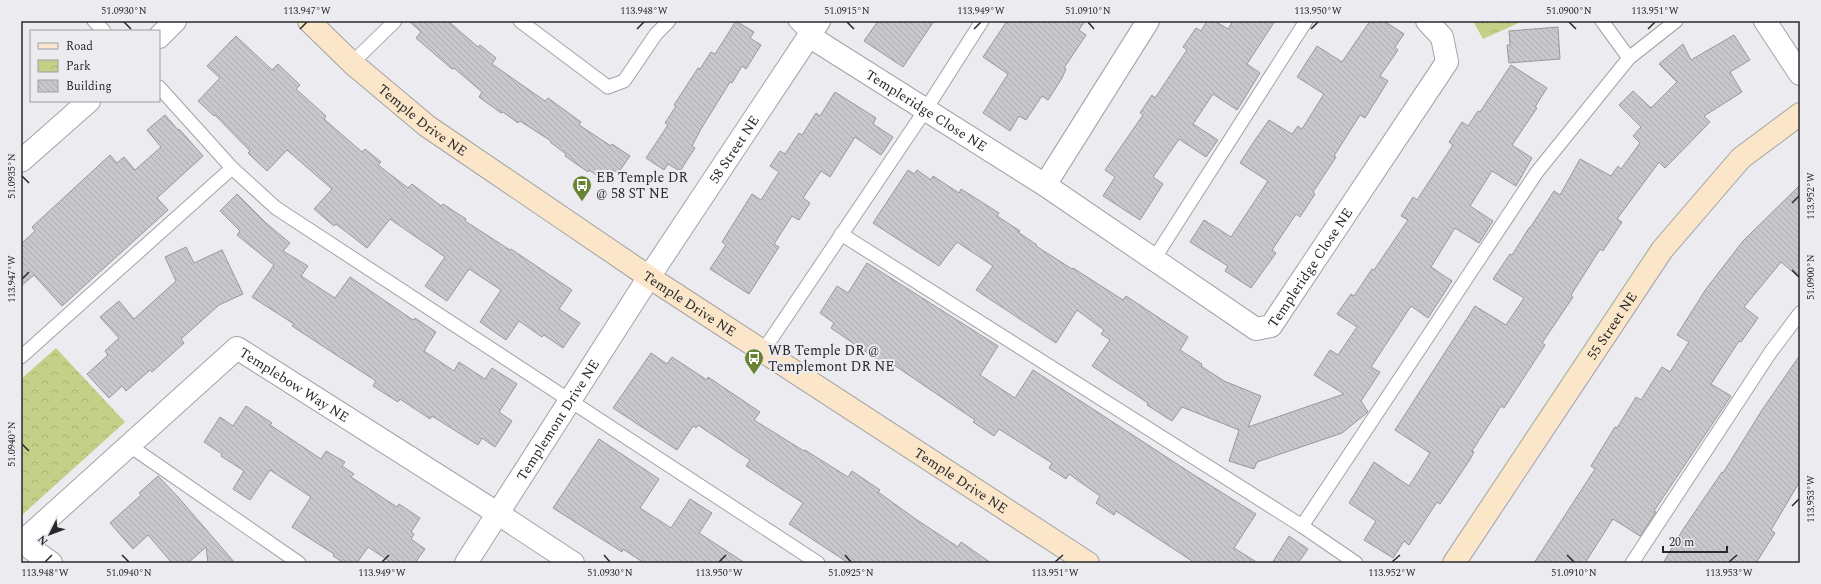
<svg xmlns="http://www.w3.org/2000/svg" width="1821" height="584" font-family="Spectral,serif">
	<style>
		.park { fill: url(#park-crowns) }
		.building { fill: url(#building-back-hatch); stroke: #98999c }
		.lines { fill: none; stroke-linecap: round; stroke-linejoin: round }
		.lane-casing { stroke: #a2a3a6; stroke-width: 15 }
		.street-casing { stroke: #a2a3a6; stroke-width: 24 }
		.secondary-casing { stroke: #a2a3a6; stroke-width: 24 }
		.lane { stroke: #fff; stroke-width: 13 }
		.street { stroke: #fff; stroke-width: 22 }
		.secondary { stroke: #fbe6c9; stroke-width: 22 }
		.ticks { fill: none; stroke: #29292b; stroke-width: 1.5 }
		.labels { text-anchor: middle; dominant-baseline: central; stroke-width: 4; stroke-linejoin: round; paint-order: stroke }
		.street-label { font-size: 14px; fill: #29292b; stroke: #ececf0 }
		.poi-label { font-size: 14px; fill: #29292b; stroke: #ececf0; text-anchor: start }
		.neatline { fill: none; stroke: #29292b; stroke-width: 1.5 }
		.ticks-label { font-size: 10px; text-anchor: middle; fill: #29292b }
	</style>
	<defs>
		<pattern id="park-crowns" width="20" height="18" patternUnits="userSpaceOnUse"><rect width="20" height="18" fill="#c4d088"/><path d="M2 6a3 3 0 1 1 6 0M12 15a3 3 0 1 1 6 0" fill="none" stroke="#a8b376"/></pattern>
		<pattern id="building-back-hatch" width="6" height="6" patternUnits="userSpaceOnUse"><rect width="6" height="6" fill="#c8c8cc"/><path d="M-1 5l2 2M0 0l6 6M5-1l2 2" fill="none" stroke="#acacaf"/></pattern>
	</defs>
	<rect width="100%" height="100%" fill="#ececf0"/>
	<g class="park">
		<polygon points="1473,21 1523,21 1483,39"/>
		<polygon points="56,348 125,422 21,516 21,379"/>
	</g>
	<g class="building">
		<polygon points="409,21 448,21 478,47 480,45 496,58 492,64 545,101 548,98 581,122 579,125 611,146 612,144 630,156 618,173 613,170 605,181 589,170 588,172 565,156 566,154 550,142 551,141 520,121 518,123 503,112 501,113 479,97 482,92 454,68 452,69 416,38 421,32"/>
		<polygon points="736,21 754,32 750,38 761,45 746,69 742,66 732,83 730,82 701,129 692,146 695,148 680,171 668,164 664,170 646,158 668,125 665,123 676,106 674,105 698,68 700,69 711,52 715,54"/>
		<polygon points="878,21 934,21 903,67 864,41"/>
		<polygon points="1007,21 1085,21 1079,30 1086,35 1064,68 1066,69 1062,78 1048,100 1042,96 1026,120 1019,116 1010,131 983,113 1008,74 983,57"/>
		<polygon points="1207,21 1215,21 1228,29 1233,21 1275,21 1247,64 1260,73 1237,110 1213,94 1193,124 1218,140 1206,157 1179,139 1153,177 1163,184 1140,220 1103,196 1115,177 1105,170 1143,115 1140,113 1152,95 1155,98 1187,50 1183,47 1196,28 1201,31"/>
		<polygon points="1370,21 1384,21 1404,34 1395,47 1398,50 1380,76 1388,81 1365,118 1360,115 1334,156 1336,157 1313,192 1315,194 1300,217 1296,214 1272,250 1276,253 1251,288 1225,271 1228,266 1190,242 1204,220 1231,237 1268,181 1240,163 1253,143 1269,120 1292,134 1298,126 1302,129 1324,94 1297,77 1317,46 1342,62"/>
		<polygon points="1558,27 1560,59 1509,63 1507,45 1510,45 1509,31"/>
		<polygon points="1734,35 1750,60 1730,72 1742,92 1704,116 1710,122 1665,168 1659,162 1617,219 1622,222 1603,251 1600,249 1571,295 1573,297 1542,343 1545,345 1504,408 1501,406 1472,451 1474,452 1469,461 1440,504 1437,502 1409,545 1404,541 1393,558 1364,540 1376,521 1349,503 1374,462 1409,486 1430,453 1395,430 1475,306 1506,325 1524,298 1493,279 1510,254 1512,255 1529,228 1530,228 1554,191 1560,195 1580,159 1611,176 1618,166 1621,169 1640,143 1633,136 1641,127 1619,105 1633,91 1651,108 1677,82 1659,64 1683,44 1691,60"/>
		<polygon points="236,36 272,70 278,64 300,85 296,89 326,116 324,119 362,152 365,149 381,162 378,165 408,188 412,184 441,206 443,204 466,219 465,221 510,250 511,249 572,290 559,309 580,323 563,348 544,335 542,337 519,321 506,340 480,322 501,290 469,269 447,301 425,286 445,257 390,219 367,248 336,224 334,226 314,209 332,189 287,150 267,171 248,153 250,151 215,115 214,116 198,101 220,78 207,66"/>
		<polygon points="1511,65 1547,88 1535,107 1537,108 1512,145 1532,158 1516,186 1492,171 1470,206 1493,221 1479,243 1455,228 1431,267 1452,281 1428,318 1411,306 1371,367 1380,372 1361,401 1368,412 1342,433 1257,462 1254,469 1229,461 1239,430 1182,407 1172,421 1147,405 1148,403 1092,366 1110,340 1101,334 1104,330 1077,310 1056,343 976,290 993,266 957,242 939,266 873,223 908,170 914,174 917,170 931,180 933,176 959,193 961,189 999,213 997,216 1020,231 1018,232 1037,245 1036,246 1072,269 1073,268 1123,300 1126,296 1188,337 1180,350 1202,364 1201,366 1224,381 1261,396 1248,427 1344,394 1314,375 1330,350 1338,355 1357,327 1337,314 1351,294 1354,296 1372,269 1374,270 1408,220 1401,216 1413,197 1417,200 1453,145 1449,142 1462,122 1468,126 1478,111 1480,112"/>
		<polygon points="835,92 876,118 873,124 893,137 881,155 855,137 830,177 821,171 803,198 810,203 799,220 792,216 774,244 779,247 749,294 710,269 726,245 722,242 752,194 761,200 779,172 770,166 780,151 785,154 799,133 802,135 816,113 820,116"/>
		<polygon points="165,115 178,130 179,129 203,156 157,198 168,210 62,306 34,275 21,286 21,244 35,231 32,227 110,155 117,163 124,157 135,170 161,147 147,130"/>
		<polygon points="1800,185 1800,278 1781,262 1744,307 1758,318 1741,342 1739,341 1711,384 1731,396 1654,511 1656,512 1640,536 1613,519 1585,563 1534,563 1595,469 1591,466 1615,427 1617,428 1636,397 1641,400 1662,367 1670,372 1689,342 1677,335 1706,289 1743,241"/>
		<polygon points="237,194 266,223 290,243 283,251 308,266 301,276 335,298 350,277 413,320 415,318 436,332 424,351 454,371 459,362 485,379 492,368 517,384 499,412 512,421 495,447 482,438 478,445 432,416 430,419 400,399 398,402 373,386 376,381 292,326 294,324 252,297 274,265 237,235 240,231 220,211"/>
		<polygon points="186,247 194,263 222,250 243,294 219,305 181,339 184,343 152,372 150,370 126,391 122,386 109,398 87,374 108,355 105,351 119,338 100,317 119,301 134,319 176,281 165,257"/>
		<polygon points="867,263 998,346 980,375 1015,398 1033,370 1194,475 1256,514 1234,548 1258,563 1195,563 1116,511 1114,515 1096,503 1100,496 1069,474 1066,479 1049,468 1052,463 999,429 994,436 973,422 975,420 894,365 891,369 831,328 834,323 820,313 837,286 848,293"/>
		<polygon points="651,353 667,364 672,357 707,380 708,377 760,412 754,420 804,451 805,450 848,477 852,471 880,490 878,492 917,520 958,547 961,542 991,563 848,563 838,556 789,524 803,503 746,466 750,460 735,450 698,425 696,428 693,426 677,450 613,408"/>
		<polygon points="1800,355 1800,481 1771,530 1775,533 1756,563 1663,563 1684,528 1722,472 1723,473 1762,410"/>
		<polygon points="246,406 272,423 270,425 321,459 326,451 345,462 342,466 354,474 351,477 397,507 399,504 420,518 411,532 414,534 411,539 425,549 415,563 392,563 368,547 357,563 344,563 333,556 334,554 292,527 311,497 270,470 250,500 233,489 244,471 221,456 222,454 204,442 220,417 233,426"/>
		<polygon points="599,439 659,479 640,508 671,528 690,499 712,513 699,533 745,563 644,563 623,549 622,552 553,508"/>
		<polygon points="158,476 178,497 235,563 208,563 206,547 188,563 172,563 148,535 133,549 110,523 141,495 139,493"/>
		<polygon points="1289,536 1308,549 1298,563 1272,563"/>
	</g>
	<g class="lines">
		<g class="lane-casing">
			<g id="lane">
				<polyline points="94,21 104,31"/>
				<polyline points="520,21 608,87 624,81 656,34 669,21"/>
				<polyline points="795,21 809,36"/>
				<polyline points="1602,21 1629,58"/>
				<polyline points="352,63 395,21"/>
				<polyline points="159,87 232,168 276,208 818,563"/>
				<polyline points="841,234 1302,526 1537,172 1629,58 1676,21"/>
				<polyline points="1154,259 1306,21"/>
				<polyline points="763,351 926,109 982,21"/>
				<polyline points="21,357 232,168"/>
				<polyline points="130,446 299,563"/>
				<polyline points="1302,526 1356,563"/>
				<polyline points="1632,563 1770,353 1800,313"/>
			</g>
		</g>
		<g class="street-casing">
			<g id="street">
				<polyline points="1765,21 1800,74"/>
				<path id="s1" d="M809 36 1045 185 1256 329 1271 326 1447 62 1442 37 1427 21"/>
				<polyline points="159,37 175,21"/>
				<polyline points="21,161 89,101"/>
				<polyline points="1045,185 1148,21"/>
				<polyline points="22,542 51,563"/>
				<path id="s2" d="M21 543 237 348 497 513 573 563"/>
				<path id="s3" d="M466 563 649 277 819 21"/>
			</g>
		</g>
		<g class="secondary-casing">
			<g id="secondary">
				<path id="s4" d="M309 21 352 63 427 126 649 277 1088 563"/>
				<path id="s5" d="M1454 563 1662 250 1741 158 1800 114"/>
			</g>
		</g>
		<use href="#lane" class="lane"/>
		<use href="#street" class="street"/>
		<use href="#secondary" class="secondary"/>
	</g>
	<path class="ticks" d="M124 22 131 29M847 22 854 29M1088 22 1094 29M1569 22 1576 29M300 29 307 22M637 29 644 22M974 29 981 22M1311 29 1318 22M1648 29 1655 22M22 176 29 183M1792 203 1799 196M1792 270 1799 277M22 279 29 272M22 444 29 451M1792 506 1799 499M122 555 129 562M604 555 610 562M845 555 851 562M1567 555 1574 562M45 562 52 555M382 562 389 555M719 562 726 555M1055 562 1063 555M1392 562 1400 555M1729 562 1737 555"/>
	<defs>
		<g id="bus-pin" transform="scale(1)"><path d="M0 17L-7.5 6A9.5 9.5 0 1 1 7.5 6Z" fill="#6a8234" stroke="#ececf0"/><path d="M-5-6H5V4H4V6H2V4H-2V6H-4V4H-5ZM-3.5-4V0h7V-4ZM-3.5 1.2v1.5H-2V1.2ZM2 1.2v1.5H3.5V1.2Z" fill="#fff"/></g>
	</defs>
	<g fill-rule="evenodd">
		<use href="#bus-pin" x="582" y="185"/>
		<use href="#bus-pin" x="754" y="358"/>
	</g>
	<g class="labels">
		<g class="street-label">
			<text stroke="none"><textPath href="#s1" startOffset="139">Templeridge Close NE</textPath></text>
			<text stroke="none"><textPath href="#s4" startOffset="151">Temple Drive NE</textPath></text>
			<text stroke="none"><textPath href="#s3" startOffset="493">58 Street NE</textPath></text>
			<text stroke="none"><textPath href="#s1" startOffset="620">Templeridge Close NE</textPath></text>
			<text stroke="none"><textPath href="#s4" startOffset="475">Temple Drive NE</textPath></text>
			<text stroke="none"><textPath href="#s5" startOffset="285">55 Street NE</textPath></text>
			<text stroke="none"><textPath href="#s2" startOffset="359">Templebow Way NE</textPath></text>
			<text stroke="none"><textPath href="#s3" startOffset="170">Templemont Drive NE</textPath></text>
			<text stroke="none"><textPath href="#s4" startOffset="799">Temple Drive NE</textPath></text>
		</g>
		<g class="poi-label">
			<text x="596" y="177">EB Temple DR<tspan x="596" dy="16">@ 58 ST NE</tspan></text>
			<text x="768" y="350">WB Temple DR @<tspan x="768" dy="16">Templemont DR NE</tspan></text>
		</g>
	</g>
	<rect width="1821" height="584" fill="none" stroke="#ececf0" stroke-width="44"/>
	<rect x="30" y="30" width="130" height="72" fill="#ececf0" stroke="#9e9ea1"/>
	<rect x="38" y="43" width="20" height="6" fill="#fbe6c9" stroke="#9e9ea1"/>
	<text x="66" y="50" font-size="12" fill="#29292b">Road</text>
	<rect x="38" y="60" width="20" height="12" fill="url(#park-crowns)" stroke="#9e9ea1"/>
	<text x="66" y="70" font-size="12" fill="#29292b">Park</text>
	<rect x="38" y="80" width="20" height="12" fill="url(#building-back-hatch)" stroke="#9e9ea1"/>
	<text x="66" y="90" font-size="12" fill="#29292b">Building</text>
	<g transform="translate(50 534) rotate(228)" stroke="#ececf0" stroke-width="3" paint-order="stroke">
	<path d="M0-3L7 15L0 10L-7 15Z" fill="#29292b"/>
	<text y="-6" font-size="11" font-weight="bold" text-anchor="middle" fill="#29292b">N</text>
	</g>
	<path d="M1663 546v6h64v-6" fill="none" stroke="#29292b" stroke-width="2"/>
	<text x="1669" y="546" font-size="12" fill="#29292b" stroke="#ececf0" stroke-width="3" paint-order="stroke">20 m</text>
	<rect x="22" y="22" width="1777" height="540" class="neatline"/>
	<g class="ticks-label">
		<text x="124" y="14">51.0930°N</text>
		<text x="307" y="14">113.947°W</text>
		<text x="644" y="14">113.948°W</text>
		<text x="847" y="14">51.0915°N</text>
		<text x="981" y="14">113.949°W</text>
		<text x="1088" y="14">51.0910°N</text>
		<text x="1318" y="14">113.950°W</text>
		<text x="1569" y="14">51.0900°N</text>
		<text x="1655" y="14">113.951°W</text>
		<text transform="translate(11 176) rotate(-90)" y="4">51.0935°N</text>
		<text transform="translate(1810 196) rotate(-90)" y="4">113.952°W</text>
		<text transform="translate(1810 277) rotate(-90)" y="4">51.0900°N</text>
		<text transform="translate(11 279) rotate(-90)" y="4">113.947°W</text>
		<text transform="translate(11 444) rotate(-90)" y="4">51.0940°N</text>
		<text transform="translate(1810 499) rotate(-90)" y="4">113.953°W</text>
		<text x="45" y="576">113.948°W</text>
		<text x="129" y="576">51.0940°N</text>
		<text x="382" y="576">113.949°W</text>
		<text x="610" y="576">51.0930°N</text>
		<text x="719" y="576">113.950°W</text>
		<text x="851" y="576">51.0925°N</text>
		<text x="1055" y="576">113.951°W</text>
		<text x="1392" y="576">113.952°W</text>
		<text x="1574" y="576">51.0910°N</text>
		<text x="1729" y="576">113.953°W</text>
	</g>
</svg>
